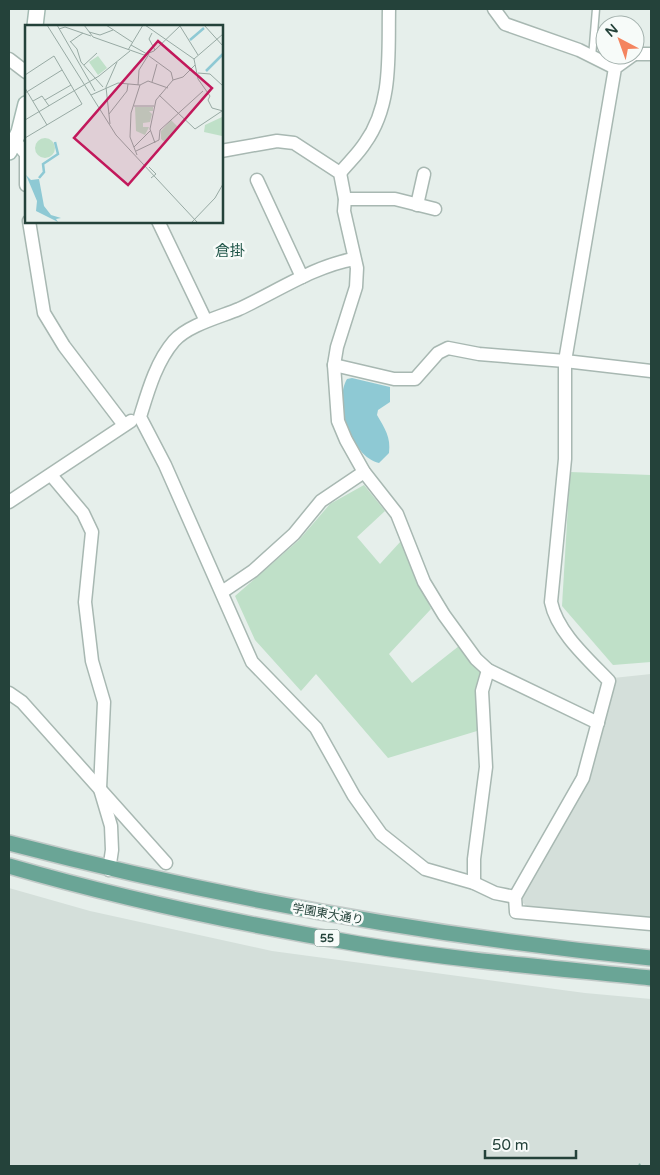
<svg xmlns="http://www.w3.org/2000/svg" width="660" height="1175" font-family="'Varela Round','Noto Sans JP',sans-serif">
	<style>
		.built { fill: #d4dfda }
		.green { fill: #bfe0c8 }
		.water { fill: #8ec9d4 }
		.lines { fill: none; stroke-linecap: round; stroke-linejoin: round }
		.lane-casing { stroke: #a8b8b2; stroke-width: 9 }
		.street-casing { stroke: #a8b8b2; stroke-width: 15 }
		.secondary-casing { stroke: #a4bbb3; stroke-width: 18 }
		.primary-casing { stroke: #c2cac8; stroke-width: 18 }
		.path { stroke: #86b3a5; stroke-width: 2; stroke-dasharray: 2.5 4; stroke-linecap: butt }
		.lane { stroke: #fff; stroke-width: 6 }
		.street { stroke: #fff; stroke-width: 12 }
		.secondary { stroke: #fff; stroke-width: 15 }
		.primary { stroke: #6aa596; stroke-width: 15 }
		.labels { text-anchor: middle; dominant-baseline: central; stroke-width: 5; stroke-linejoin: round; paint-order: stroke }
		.shield { fill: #f7fbf9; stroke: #637a73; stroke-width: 1 }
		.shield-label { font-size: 11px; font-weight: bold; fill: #24423a }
		.street-label { font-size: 12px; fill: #24423a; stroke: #f7fbf9 }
		.quarter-label { font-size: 15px; fill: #1f5548; stroke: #f7fbf9 }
		.inset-river { fill: none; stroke: #8ec9d4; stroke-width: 2.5 }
		.inset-road { fill: none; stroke: #98aaa4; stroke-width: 1 }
		.view { fill: #c2185b; fill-opacity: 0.15; stroke: #c2185b; stroke-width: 2.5 }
		.inset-edge { fill: none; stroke: #24423a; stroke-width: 2.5 }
	</style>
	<rect width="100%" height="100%" fill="#e6efeb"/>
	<g class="built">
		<polygon points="651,674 651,919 530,909 523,903 523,894 588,780 613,678"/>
		<polygon points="9,888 90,911 272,951 585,993 651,999 651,1166 9,1166"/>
	</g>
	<g class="green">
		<polygon points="570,472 651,475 651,662 613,665 562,606"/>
		<polygon points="364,485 385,511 357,537 380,564 401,541 431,609 389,654 412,683 459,646 482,672 477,731 388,758 316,674 301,691 255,640 235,596 299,540 330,504"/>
	</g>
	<path class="water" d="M352 378 390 387V402L378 410 377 415C385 429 391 437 389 453L379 463C352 457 333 402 347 379Z"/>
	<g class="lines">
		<g class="lane-casing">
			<polyline id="lane" points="592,57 596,9"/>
		</g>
		<g class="street-casing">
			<g id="street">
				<polyline points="494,9 505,24 579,50 615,68"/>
				<polyline points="635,54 651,54"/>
				<path d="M633 55 615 68 565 361V459L551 602C557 632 588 659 609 681L583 778 515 897 516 912 651 924"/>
				<polyline points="9,59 26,72"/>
				<polyline points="15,141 26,154 26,185"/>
				<polyline points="221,151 277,141 294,143 340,173 345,199 344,211 357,268 356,287 337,347 334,365 338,421 346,440 364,472 397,514 424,582 444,615 476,659 488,670 598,723"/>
				<path d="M340 173C348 163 358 154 365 143 393 104 388 54 389 9"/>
				<polyline points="257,180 302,277"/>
				<polyline points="345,199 395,199 435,209"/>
				<polyline points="417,205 424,174"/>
				<polyline points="29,221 44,313 64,346 124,425"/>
				<polyline points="158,221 206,321"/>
				<path d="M354 259C314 266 276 292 239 309 220 317 188 325 174 341 156 362 148 391 140 417L165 465 252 662 316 728 354 796 381 834 425 869 474 883 495 893 515 897"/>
				<polyline points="334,365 394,379 415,379 438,353 448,348 479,354 565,361 651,371"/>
				<polyline points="51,475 83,513 92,532 85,602 92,661 104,702 100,789 111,826 112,850 109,870"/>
				<polyline points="9,502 131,421"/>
				<polyline points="222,592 253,571 294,534 321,501 364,472"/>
				<polyline points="9,693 22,702 166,863"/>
				<polyline points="474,883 474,859 486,767 482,691 488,670"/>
			</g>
		</g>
		<g class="secondary-casing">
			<g id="secondary">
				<polyline points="35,26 37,9"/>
				<polyline points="9,152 19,132 26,104"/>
			</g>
		</g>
		<g class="primary-casing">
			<g id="primary">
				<path d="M9 843C220 898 434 937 651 958"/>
				<path d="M9 866C123 899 241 924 359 944 455 960 554 968 651 978"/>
			</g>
		</g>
		<polyline class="path" points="639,1166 641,1161"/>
		<use href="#lane" class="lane"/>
		<use href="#street" class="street"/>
		<use href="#secondary" class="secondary"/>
		<use href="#primary" class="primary"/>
	</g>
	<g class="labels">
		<rect class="shield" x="314.5" y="929.5" width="25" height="17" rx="4"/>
		<g class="shield-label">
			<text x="327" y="938">55</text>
		</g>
		<g class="street-label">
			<text transform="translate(328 914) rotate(10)">学園東大通り</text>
		</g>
		<g class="quarter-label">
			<text x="230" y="251">倉掛</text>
		</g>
	</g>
	<g transform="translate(25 25)">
		<rect width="198" height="198" fill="#e6efeb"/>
		<path d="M73 31 82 43 73 50 64 37ZM110 82H128V86H124L127 89 125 97 118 98V102H124L120 110 111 106ZM197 92V111L179 107 180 100ZM146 95 153 102 141 118 136 114V106ZM10 123a10 10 0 1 1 20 0a10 10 0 1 1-20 0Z" fill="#bfe0c8"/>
		<path d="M1 150 6 155 14 154 19 181 26 190 36 193 31 194 33 197 11 186 12 176Z" fill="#8ec9d4"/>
		<path class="inset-river" d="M165 15 179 3M181 46 198 29M14 153 19 147 18 139 33 129 30 117"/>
		<path class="inset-road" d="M22 0 91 110 172 197M32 0 70 66M59 0 68 12 119 30 129 26 156 0M81 0 107 17M120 0 169 34 173 54 185 71 183 75 187 83 198 86M179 0 198 21M155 1 173 30M34 4 40 2 66 11M64 7 75 10 88 5M127 8 124 14 130 25M45 16 52 24 56 37 78 62M45 17 58 8M106 20 122 29M103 25 118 0M124 31 146 47 148 55M169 34 198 9M59 40 72 28M173 48 185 49 198 61M0 50 29 31 57 79 0 113M127 57 132 39M113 60 114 45 124 29M0 63 22 100M0 68 37 45M66 70 93 58 115 60 123 56 143 63M134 70 170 104 197 86M20 75 46 60M8 76 17 71 24 81M109 81H129M84 89 102 66 103 59M0 95 74 51 105 26M85 99 81 62 92 37M130 118 125 104 131 75 148 55 158 52 170 40M109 122 125 106M111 126 134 115 135 105 178 66M112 130 105 112 106 88 115 60M124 142 131 149 126 153M167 197 190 173 198 159"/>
		<path class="view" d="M133 16 187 63 103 160 49 113Z"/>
		<rect width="198" height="198" class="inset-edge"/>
	</g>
	<rect width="660" height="1175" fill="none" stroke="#24423a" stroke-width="20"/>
	<g transform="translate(620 40) rotate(319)"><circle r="24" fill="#f7fbf9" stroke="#a3b1ad"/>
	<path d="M0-4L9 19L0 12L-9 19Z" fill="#f4845f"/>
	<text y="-8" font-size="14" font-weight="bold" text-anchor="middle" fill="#24423a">N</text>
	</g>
	<path d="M485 1150v8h91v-8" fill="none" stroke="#24423a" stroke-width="2.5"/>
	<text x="492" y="1150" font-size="15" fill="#24423a" stroke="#f7fbf9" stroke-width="4" paint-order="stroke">50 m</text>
</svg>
